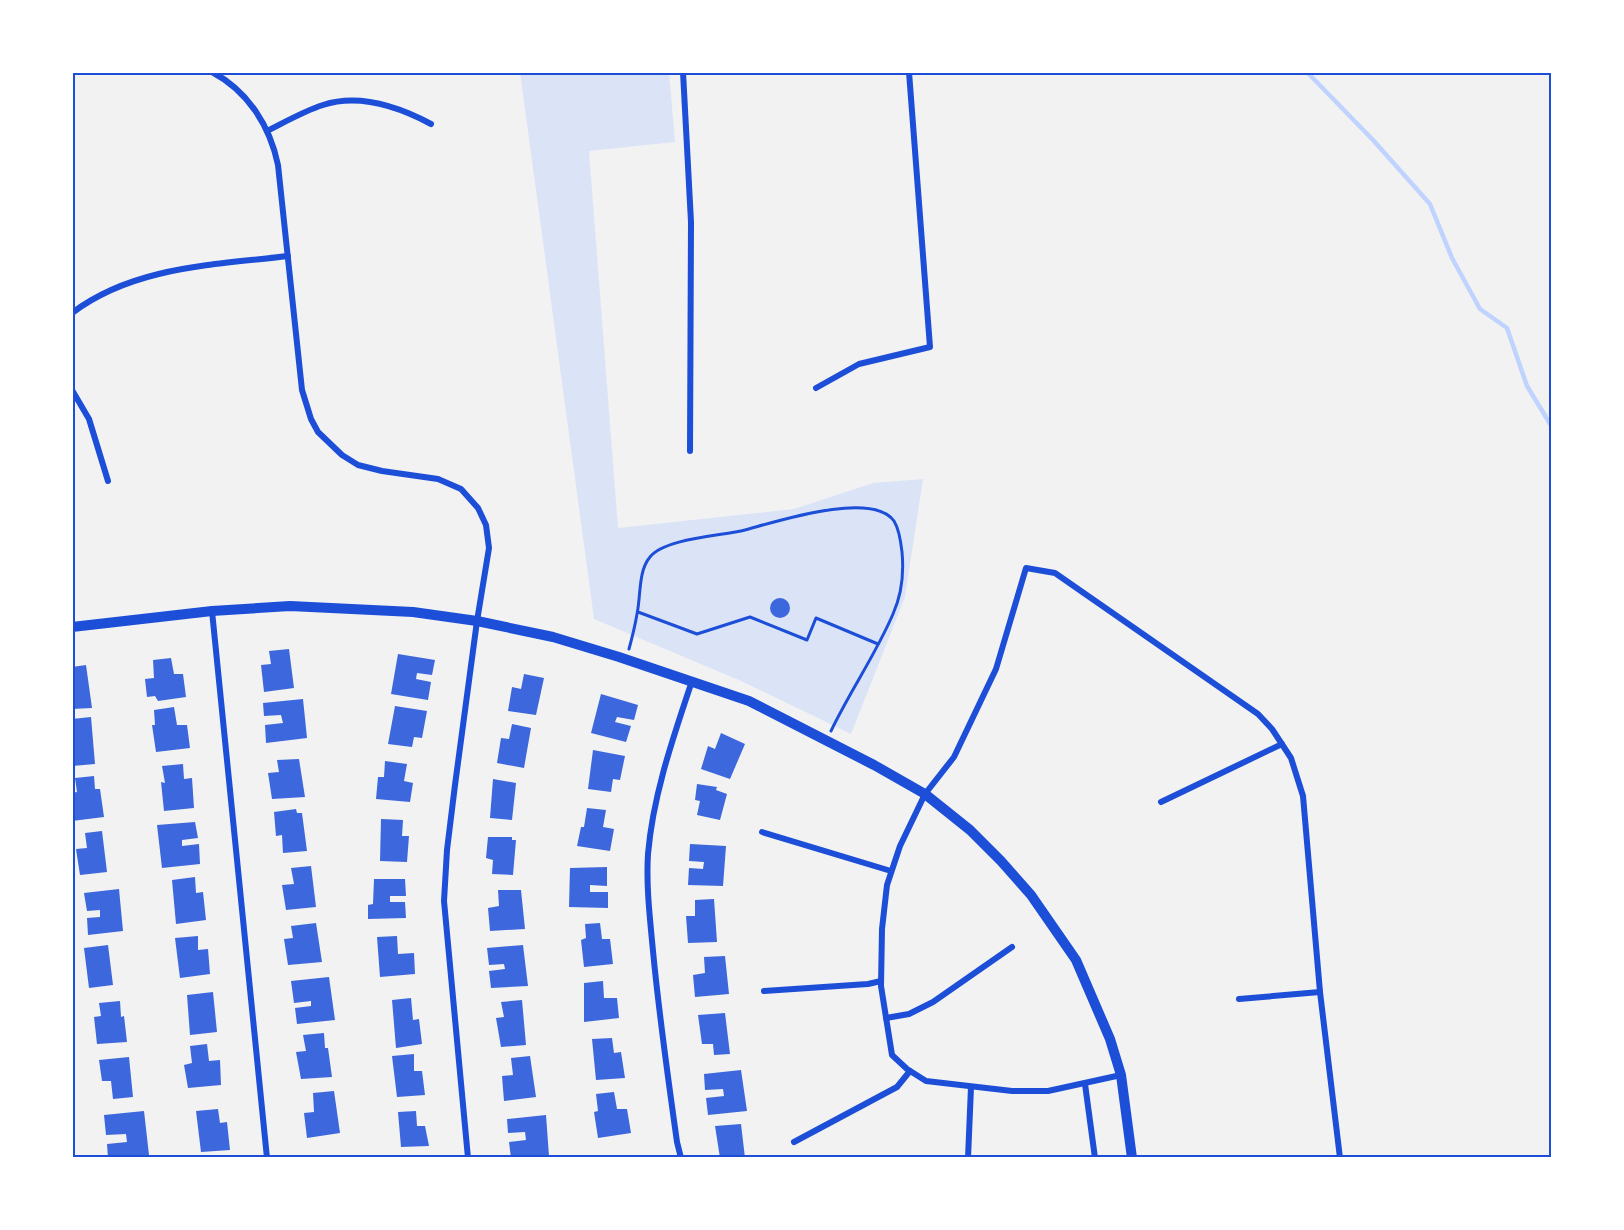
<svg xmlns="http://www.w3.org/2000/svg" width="1624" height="1230" font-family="Mulish,sans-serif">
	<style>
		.green { fill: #dbe4f7 }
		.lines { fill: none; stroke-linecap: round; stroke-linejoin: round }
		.stream { stroke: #bfd3fe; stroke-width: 4.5 }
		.building { fill: #3d67dc }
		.path { stroke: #1d4ed8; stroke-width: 3 }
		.minor { stroke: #1d4ed8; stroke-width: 6 }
		.tertiary { stroke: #1d4ed8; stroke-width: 10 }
		.neatline { fill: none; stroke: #1d4ed8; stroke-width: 2 }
	</style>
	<rect width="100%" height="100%" fill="#f2f2f2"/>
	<polygon class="green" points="520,72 669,72 675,142 589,151 618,528 794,509 873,483 923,479 905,597 851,734 741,681 594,619"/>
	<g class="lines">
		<polyline class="stream" points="1307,72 1373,140 1430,204 1452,258 1480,309 1507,328 1527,386 1552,427"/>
	</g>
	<g class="building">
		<circle cx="780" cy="608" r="10"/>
		<polygon points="289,649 294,688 264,692 261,665 271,664 269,651"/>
		<polygon points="398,654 435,660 432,675 417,673 416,679 431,682 428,700 391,694"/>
		<polygon points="171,658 174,674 183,674 186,697 158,701 155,696 147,697 145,679 154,678 153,660"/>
		<polygon points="86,665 92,708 72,709 72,667"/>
		<polygon points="524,674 544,678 536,715 508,711 512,687 521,689"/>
		<polygon points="601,694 638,705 634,720 617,717 615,722 631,726 626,742 591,733"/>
		<polygon points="303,699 307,738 266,743 265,725 283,723 281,715 264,716 263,703"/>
		<polygon points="395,706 427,711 422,738 414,737 412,747 388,744"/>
		<polygon points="174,707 177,725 187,725 190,748 156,752 152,725 155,725 154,710"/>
		<polygon points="91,717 95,764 72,766 72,719"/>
		<polygon points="512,724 531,728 524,768 497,763 501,738 509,739"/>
		<polygon points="721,733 745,744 730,779 701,769 708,746 715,749"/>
		<polygon points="593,750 625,756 620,780 613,779 611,792 588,789"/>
		<polygon points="299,759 305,797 272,799 268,773 279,772 277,760"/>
		<polygon points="385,761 407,764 404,781 413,783 410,802 376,799 378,777 384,777"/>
		<polygon points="183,764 184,779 192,778 194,808 164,811 161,782 165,783 162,766"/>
		<polygon points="94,776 95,789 100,789 104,817 72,821 72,793 77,792 75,778"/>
		<polygon points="493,779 516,783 512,820 490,818"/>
		<polygon points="697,784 717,787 716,790 727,794 720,820 697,815 700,801 695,800"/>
		<polygon points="587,808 606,810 603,827 614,829 610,851 577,846 581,827 584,827"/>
		<polygon points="296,809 297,813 302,813 307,851 283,853 282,835 276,836 274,812"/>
		<polygon points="381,819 403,820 402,836 409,836 407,862 380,861"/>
		<polygon points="195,822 198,838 182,840 182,846 199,844 200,864 162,868 157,825"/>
		<polygon points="102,831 107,872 80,875 76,849 87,848 85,833"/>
		<polygon points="488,837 512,837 512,840 516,840 513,875 492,874 493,860 486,858"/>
		<polygon points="690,844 726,846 723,886 688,885 689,868 703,869 704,862 689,861"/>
		<polygon points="311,866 316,907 286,910 282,885 294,884 291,868"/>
		<polygon points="607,867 607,886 590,885 590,892 608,892 608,908 569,907 570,868"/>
		<polygon points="195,877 196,893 203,892 206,920 176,924 172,880"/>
		<polygon points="374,879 405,879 406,896 390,896 390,902 405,902 406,918 368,919 368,905 373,904"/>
		<polygon points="119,889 123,931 88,935 87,918 100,917 100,910 87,911 84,893"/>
		<polygon points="498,890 521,890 525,929 490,931 488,908 499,906"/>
		<polygon points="714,899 717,942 688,943 686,916 695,916 695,900"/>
		<polygon points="316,923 322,962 288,965 284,939 293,938 291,926"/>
		<polygon points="600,923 602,939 610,939 613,964 584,967 581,940 586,938 585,924"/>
		<polygon points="198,936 198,950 208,949 210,974 180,978 175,938"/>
		<polygon points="397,936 398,954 414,953 415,974 380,977 377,937"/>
		<polygon points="108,945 113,985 89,988 84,948"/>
		<polygon points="523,945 528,986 491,988 489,971 505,969 504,964 489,965 487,948"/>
		<polygon points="725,956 729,994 695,997 693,975 705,973 704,957"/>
		<polygon points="329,977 335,1020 297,1024 295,1008 311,1006 311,1001 294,1003 291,981"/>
		<polygon points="603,981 604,998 617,998 619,1018 584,1022 584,983"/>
		<polygon points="213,992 217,1032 190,1035 187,995"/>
		<polygon points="411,998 413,1020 419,1019 422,1044 396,1048 392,1000"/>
		<polygon points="522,1000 526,1045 501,1047 496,1018 504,1017 501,1002"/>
		<polygon points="120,1001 121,1017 124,1016 127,1042 97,1044 94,1017 101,1016 99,1003"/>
		<polygon points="725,1013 730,1054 714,1055 713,1044 702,1044 698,1015"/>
		<polygon points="324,1033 325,1048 328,1048 332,1077 301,1079 296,1052 306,1051 303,1035"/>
		<polygon points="612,1038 614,1053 621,1052 625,1078 596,1080 592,1039"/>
		<polygon points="207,1044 209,1061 220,1060 221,1085 188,1088 184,1065 192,1063 190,1046"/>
		<polygon points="414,1054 414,1071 422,1071 425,1095 397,1097 392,1056"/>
		<polygon points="530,1056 536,1097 504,1101 502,1076 513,1075 511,1058"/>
		<polygon points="129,1057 133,1097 113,1099 111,1081 102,1081 99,1060"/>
		<polygon points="741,1070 747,1111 708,1115 706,1098 724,1096 723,1089 705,1090 704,1074"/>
		<polygon points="334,1091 340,1133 307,1138 304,1113 314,1112 313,1093"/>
		<polygon points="614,1092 617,1109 627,1109 631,1133 598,1138 594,1112 598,1111 596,1094"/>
		<polygon points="218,1109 220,1123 227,1122 230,1150 201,1152 196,1111"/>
		<polygon points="144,1111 149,1155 108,1158 107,1144 127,1142 126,1134 106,1135 104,1115"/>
		<polygon points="416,1111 417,1126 425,1126 429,1146 401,1147 398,1112"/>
		<polygon points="546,1115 549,1156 511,1158 509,1142 526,1140 525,1132 508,1133 507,1119"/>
		<polygon points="741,1124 745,1158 720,1158 715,1126"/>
	</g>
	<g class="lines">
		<g class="path">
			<polyline points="638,612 697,634 750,617 807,640 816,618 878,644"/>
			<path d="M629 649C632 638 635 626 637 614 641 596 638 571 650 557 665 538 722 536 745 530 775 522 872 490 894 521 899 529 901 543 902 552 904 573 902 594 893 614 876 654 850 691 831 731"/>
		</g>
		<g class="minor">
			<path d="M212 72C248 91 270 126 278 165L302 390 311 419 318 432 342 455 358 465 382 471 438 479 461 489 478 508 486 525 489 548 477 621 455 785 447 850 444 901 468 1158"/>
			<polyline points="683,72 691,222 690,451"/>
			<path d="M267 131C285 122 304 111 323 105 360 93 399 107 431 124"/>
			<path d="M72 313C134 266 215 265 288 256"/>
			<polyline points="816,388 859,364 930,347 909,72"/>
			<polyline points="72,390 89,419 108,481"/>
			<polyline points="212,611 267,1158"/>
			<polyline points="1161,802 1282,744"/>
			<polyline points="762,832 891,871"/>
			<polyline points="764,991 868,984 881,981"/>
			<polyline points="1239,999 1320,992"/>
			<polyline points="886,1018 909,1014 933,1002 1012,947"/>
			<polyline points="1121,1075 1048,1091 1012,1091 926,1081 907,1069 892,1055 881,986 882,929 887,885 900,846 925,794 954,757 996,669 1026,568 1055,573 1258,714 1272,729 1291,758 1303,796 1320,992 1340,1158"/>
			<polyline points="1085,1084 1095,1158"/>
			<polyline points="794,1142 897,1087 910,1071"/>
			<polyline points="72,1157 72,1158"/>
			<path d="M681 1158 677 1142C668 1078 659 1015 653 951 650 919 646 886 648 854 653 795 673 738 692 681"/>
			<polyline points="968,1158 971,1087"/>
		</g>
		<polyline class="tertiary" points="72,627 212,611 290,606 413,612 477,621 553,637 619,657 749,701 874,765 925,794 970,830 1001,861 1031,895 1076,960 1110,1039 1121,1075 1132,1158"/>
	</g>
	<rect width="1624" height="1230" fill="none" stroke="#ffffff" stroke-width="147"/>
	<rect x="74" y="74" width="1476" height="1082" class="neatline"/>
</svg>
